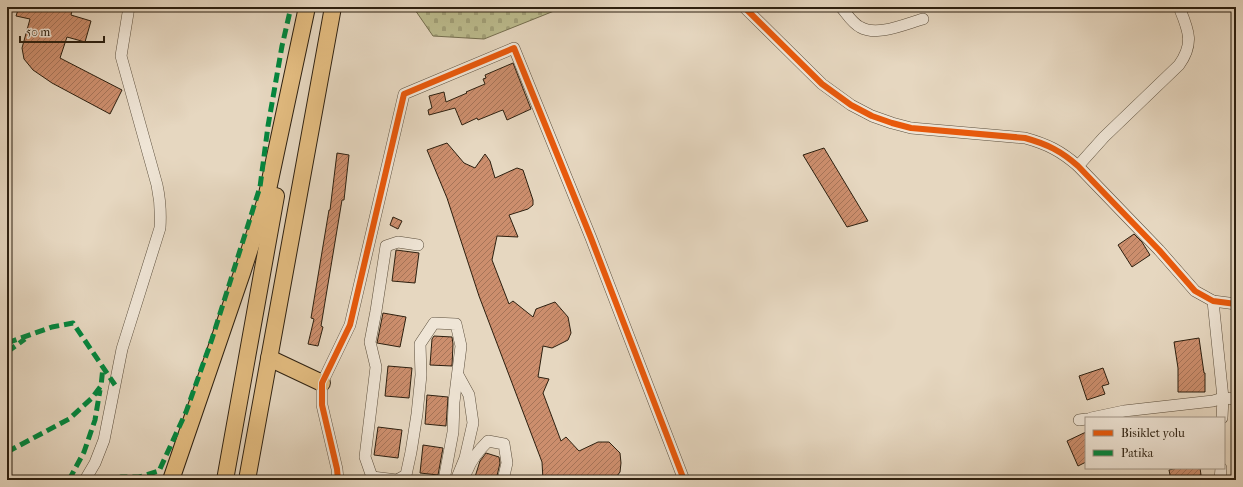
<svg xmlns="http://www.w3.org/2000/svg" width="1243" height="487" font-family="'IM FELL French Canon',serif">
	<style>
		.cemetery { fill: url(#cemetery-stones); stroke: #746e4f }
		.building { fill: url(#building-hatch); stroke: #2d2010 }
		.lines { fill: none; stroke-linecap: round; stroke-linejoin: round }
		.minor-casing { stroke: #5b4e3c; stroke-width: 12 }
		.highway-casing { stroke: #2d2010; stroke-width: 18 }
		.minor { stroke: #efe5d6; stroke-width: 11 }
		.highway { stroke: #e3bc80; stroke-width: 16 }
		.quiet { stroke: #00873e; stroke-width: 5; stroke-dasharray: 10 5; stroke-linecap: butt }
		.cycleway-casing { stroke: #efe5d6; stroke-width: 8 }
		.cycleway { stroke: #e8590c; stroke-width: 6 }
	</style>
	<defs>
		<pattern id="cemetery-stones" width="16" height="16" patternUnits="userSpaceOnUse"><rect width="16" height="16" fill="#bcbc8e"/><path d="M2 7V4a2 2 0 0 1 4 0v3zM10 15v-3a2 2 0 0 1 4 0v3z" fill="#a2a179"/></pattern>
		<pattern id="building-hatch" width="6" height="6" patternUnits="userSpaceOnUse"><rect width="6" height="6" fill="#cc8e6d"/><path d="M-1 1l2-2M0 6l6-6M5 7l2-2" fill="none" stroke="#a67458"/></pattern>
	</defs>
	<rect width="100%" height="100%" fill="#e6d7c0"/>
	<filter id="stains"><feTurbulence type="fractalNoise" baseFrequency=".005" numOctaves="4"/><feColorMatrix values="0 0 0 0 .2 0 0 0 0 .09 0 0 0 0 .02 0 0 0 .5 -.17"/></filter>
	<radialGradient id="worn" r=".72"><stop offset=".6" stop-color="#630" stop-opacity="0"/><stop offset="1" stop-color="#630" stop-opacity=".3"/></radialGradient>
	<polygon class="cemetery" points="413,7 564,7 484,39 433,36"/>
	<g class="building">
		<polygon points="19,7 73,7 71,15 91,21 85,42 67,37 60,58 122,90 110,114 52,83 33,70 24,59 22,48 30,19 16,16"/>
		<polygon points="513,63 531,109 507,120 503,110 500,111 478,120 477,118 462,125 455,108 429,115 428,110 432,108 429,96 444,92 446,102 467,93 466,92 485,84 483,79 486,78 485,75"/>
		<polygon points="447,143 464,163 475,168 485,154 490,161 495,178 517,168 523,170 533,200 533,205 528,209 509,215 518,237 497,236 492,260 509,304 513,301 533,317 536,309 555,302 568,317 571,333 568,340 552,348 543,346 538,377 549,379 543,393 561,441 566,437 579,451 598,442 609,442 620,453 621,463 620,472 614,480 543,480 542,462 479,296 447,198 427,150"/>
		<polygon points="824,148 868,221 847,227 803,155"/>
		<polygon points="337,153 349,155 344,200 342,200 321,326 323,327 318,346 308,344 314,319 311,318 329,210 330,210"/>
		<polygon points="393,217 402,221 398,229 390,225"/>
		<polygon points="1134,234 1142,242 1150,255 1132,267 1118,245"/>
		<polygon points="396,250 419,253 415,283 392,281"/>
		<polygon points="383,313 406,317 400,347 377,343"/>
		<polygon points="434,336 452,337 453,344 452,366 430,365 432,339"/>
		<polygon points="1199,338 1204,373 1205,373 1205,392 1178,392 1178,368 1174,342"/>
		<polygon points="388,366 412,368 409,398 385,396"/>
		<polygon points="1103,368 1109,384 1102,386 1105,394 1087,400 1079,376"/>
		<polygon points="427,395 448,397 446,426 425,424"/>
		<polygon points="378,427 402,430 398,458 374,455"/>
		<polygon points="1086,432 1086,462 1078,466 1067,441"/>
		<polygon points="423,445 443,448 438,475 420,473"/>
		<polygon points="486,453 499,457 500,463 496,480 474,480 480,461"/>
		<polygon points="1177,468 1200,468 1201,475 1190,478 1191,480 1171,480 1169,470"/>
	</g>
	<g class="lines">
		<g class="minor-casing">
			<g id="minor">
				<path d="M744 7 822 84 851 105 872 116 892 123 911 128 1025 138C1047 144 1061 151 1078 166L1159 250 1195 291 1213 301 1236 304"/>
				<path d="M841 7C847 14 852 23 860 27 877 37 905 24 923 19"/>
				<path d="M1078 166 1104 137 1179 65C1195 43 1188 29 1179 7"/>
				<polyline points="1213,301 1223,398 1222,418"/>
				<polyline points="1091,418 1124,411 1213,401 1223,398 1236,399"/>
				<polyline points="1079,420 1086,419"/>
				<path d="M467 471C471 460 479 450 488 441L504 444 507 463 503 480"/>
				<polyline points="372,477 365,457 376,367 370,342 376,311 386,246 398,242 418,245"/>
				<path d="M85 480 95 463 104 440 122 349 160 228C161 213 160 199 157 185L121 56 129 7"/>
				<polyline points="338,480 337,469 322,405 322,383 350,325 404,94 514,48 591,238 684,480"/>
				<polyline points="371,480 372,477 397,480 406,475 411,452 417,414 421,375 420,344 434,323 456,324 461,346 454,402 453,432 444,480"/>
				<polyline points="456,480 465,458 473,423 469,395 458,375"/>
				<polyline points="1220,480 1221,468"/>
			</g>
		</g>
		<g class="highway-casing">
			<g id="highway">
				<polyline points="269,358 322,383"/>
				<polyline points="171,480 242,273 266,199 307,7"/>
				<polyline points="225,480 276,196"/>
				<polyline points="247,480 333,7"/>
			</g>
		</g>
		<use href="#minor" class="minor"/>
		<use href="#highway" class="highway"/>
		<g class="quiet">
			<polyline points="7,343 52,327 73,323 115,385"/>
			<polyline points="7,352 25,339"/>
			<polyline points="7,452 69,419 92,398 101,386 103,367"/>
			<polyline points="69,480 84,452 95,420 100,390"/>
			<polyline points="119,480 121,477 139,477 159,471 186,412 212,339 260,187 268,126 282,46 291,7"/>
		</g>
		<g class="cycleway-casing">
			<g id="cycleway">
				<path d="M744 7 822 84 851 105 872 116 892 123 911 128 1025 138C1047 144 1061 151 1078 166L1159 250 1195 291 1213 301 1236 304"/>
				<polyline points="338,480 337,469 322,405 322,383 350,325 404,94 514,48 591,238 684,480"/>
			</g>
		</g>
		<use href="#cycleway" class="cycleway"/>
	</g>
	<rect width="1243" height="487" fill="none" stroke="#e6d7c0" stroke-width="24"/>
	<rect x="8" y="8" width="1227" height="471" fill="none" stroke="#2d2010" stroke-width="2"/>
	<rect x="12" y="12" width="1219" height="463" fill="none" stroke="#2d2010"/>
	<rect x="1085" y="417" width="140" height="52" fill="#efe5d6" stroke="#a19687"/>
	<rect x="1093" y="430" width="20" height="6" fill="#e8590c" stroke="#a19687"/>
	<text x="1121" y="437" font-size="12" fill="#2d2010">Bisiklet yolu</text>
	<rect x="1093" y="450" width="20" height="6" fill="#00873e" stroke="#a19687"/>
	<text x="1121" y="457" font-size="12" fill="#2d2010">Patika</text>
	<path d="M20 36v6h84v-6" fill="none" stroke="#2d2010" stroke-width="2"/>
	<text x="26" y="36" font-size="12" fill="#2d2010" stroke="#efe5d6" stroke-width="3" paint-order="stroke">50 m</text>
	<rect width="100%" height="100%" filter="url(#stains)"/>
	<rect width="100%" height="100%" fill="url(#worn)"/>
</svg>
